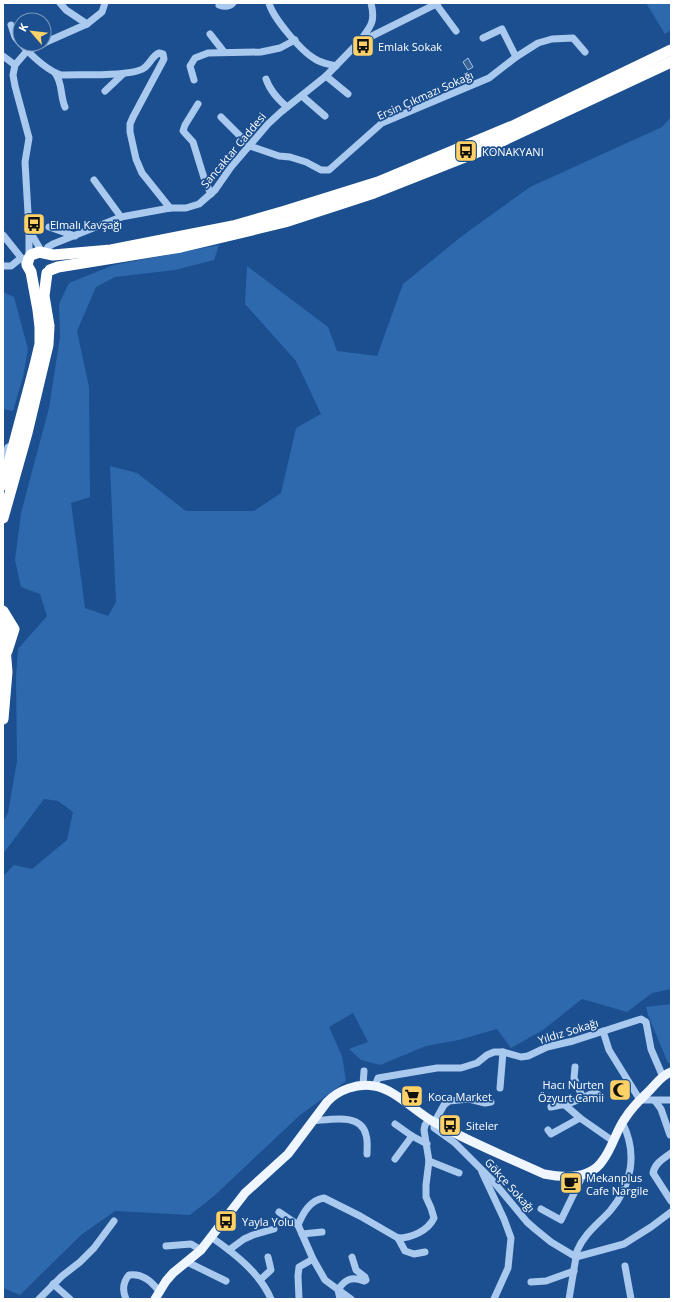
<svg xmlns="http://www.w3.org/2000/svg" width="674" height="1302" font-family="'Open Sans',sans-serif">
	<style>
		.green { fill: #2e69ad }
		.water { fill: #3c6290; stroke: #9cc4f0 }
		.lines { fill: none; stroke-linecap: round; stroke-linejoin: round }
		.minor { stroke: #a9c9ee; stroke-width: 7 }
		.major { stroke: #f0f6ff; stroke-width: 9 }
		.highway { stroke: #fff; stroke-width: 11 }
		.labels { text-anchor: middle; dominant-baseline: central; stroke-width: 3.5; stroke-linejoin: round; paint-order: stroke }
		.poi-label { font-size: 11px; fill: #fff; stroke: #1b4f8f; text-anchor: start }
		.street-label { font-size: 11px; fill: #fff; stroke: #1b4f8f }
	</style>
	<rect width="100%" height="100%" fill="#1b4f8f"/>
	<g class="green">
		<polygon points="646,3 671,3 671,30 665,34"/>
		<polygon points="671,117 671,989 652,993 627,1012 582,999 543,1030 511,1048 497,1029 459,1040 426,1046 380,1065 361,1060 349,1049 368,1042 353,1013 329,1027 342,1056 346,1081 299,1116 214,1196 190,1215 115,1211 81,1235 20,1295 3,1288 3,876 14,865 32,869 67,840 73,812 58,801 44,799 3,854 3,822 8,813 17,761 16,677 18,649 47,616 40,594 21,587 15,560 21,513 49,408 60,337 59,304 69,283 114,265 219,245 214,260 175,270 115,277 96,287 77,331 89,387 90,497 71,503 85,608 108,616 116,602 110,466 137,473 186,511 254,511 281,493 296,428 321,414 296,361 245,304 247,266 328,327 337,351 377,356 403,284 462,236 530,187 662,127"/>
		<polygon points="3,292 14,297 28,349 23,377 13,411 3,409"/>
		<polygon points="671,1004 671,1063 668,1063 648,1015 646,1007"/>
	</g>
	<polygon class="water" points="468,58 473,67 468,70 463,62"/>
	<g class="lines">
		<g class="minor">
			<polyline points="60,3 66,10 87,24"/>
			<path d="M269 3C273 18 301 51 315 59 321 63 328 64 336 66"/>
			<polyline points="436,4 456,31"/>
			<path d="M219 5C224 7 229 7 233 3"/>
			<polyline points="11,25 15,37 20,43"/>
			<polyline points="210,34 224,52"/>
			<polyline points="483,38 502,29 516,57"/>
			<path d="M359 42C370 27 376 23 371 3"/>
			<polyline points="44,43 87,24 102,12 105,3"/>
			<path d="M21 44C32 56 46 70 61 75 79 74 132 77 144 68 150 64 152 56 159 53L163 54 164 59 133 117 130 124V132L136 159 142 173 170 208"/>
			<polyline points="3,56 15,65"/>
			<path d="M55 73C63 83 60 96 65 107"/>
			<polyline points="326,76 348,94"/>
			<path d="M266 79C270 91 278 99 287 107"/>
			<polyline points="194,80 190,66 195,58 208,53 261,52 280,48 295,40"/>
			<polyline points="105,91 123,74"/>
			<polyline points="302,96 325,116"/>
			<polyline points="198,104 185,125 183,131 193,142 205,181 211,194"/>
			<polyline points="221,117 250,146 279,156 290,157 306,162 321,170 329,170 382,123 489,78 516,57 538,43 552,39 573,38 585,52"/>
			<polyline points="94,180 121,217"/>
			<polyline points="49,227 75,236"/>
			<polyline points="29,230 42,252"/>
			<polyline points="3,235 27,265"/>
			<polyline points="44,253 48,247 53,244 121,217 170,208 186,208 199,204 215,190 231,167 268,124 281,112 326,76 358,43 438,3"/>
			<polyline points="29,258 29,230 25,162 29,138 15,86 13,75 15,65 27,51 43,44"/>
			<polyline points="3,266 11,266 21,258"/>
			<polyline points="3,463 8,447"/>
			<polyline points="603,1031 609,1050 640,1100 671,1100"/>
			<polyline points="363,1085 364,1071"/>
			<polyline points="375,1086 378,1078 437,1068 461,1068 477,1063 487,1055 494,1052 503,1052 521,1057 528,1056 547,1047 573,1041 641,1019 646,1022 651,1049 663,1077"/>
			<polyline points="500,1088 503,1052"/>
			<polyline points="583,1098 595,1092 601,1097"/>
			<polyline points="655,1101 661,1109 670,1135"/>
			<polyline points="491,1102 485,1103 469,1099 449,1101 444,1105 434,1123 434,1128 455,1143 493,1181 527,1222 535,1229 551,1242 576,1257 624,1244 651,1227 671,1212"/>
			<polyline points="565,1105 583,1098 574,1078 575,1067"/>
			<polyline points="551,1107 561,1105 565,1105 580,1118 613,1141"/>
			<path d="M312 1121C329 1120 361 1112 366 1135 368 1141 367 1148 367 1154"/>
			<polyline points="395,1124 412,1136 427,1144"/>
			<polyline points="548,1130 551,1134 580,1118"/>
			<path d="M671 1153C663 1159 655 1163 653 1173L671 1201"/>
			<polyline points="395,1159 412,1136"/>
			<polyline points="429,1161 459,1173"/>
			<polyline points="482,1172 504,1219 511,1238 508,1268 494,1299"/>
			<polyline points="541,1209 561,1220 583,1175"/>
			<polyline points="279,1212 298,1225"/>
			<polyline points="302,1234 322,1232"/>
			<path d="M211 1237C234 1253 260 1273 271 1299"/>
			<polyline points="398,1238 405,1251 414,1254 425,1252"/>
			<polyline points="166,1246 191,1244 201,1250"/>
			<polyline points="229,1250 244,1239 253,1235 274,1229"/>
			<polyline points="187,1262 226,1281"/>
			<polyline points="625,1266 631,1299"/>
			<polyline points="260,1280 271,1270 268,1257"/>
			<polyline points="531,1282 546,1281 574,1271"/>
			<polyline points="53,1284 70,1299"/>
			<polyline points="39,1299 62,1276 80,1262 94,1248 114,1221"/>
			<path d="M126 1299C122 1290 123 1282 129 1275 142 1273 151 1281 159 1291"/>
			<polyline points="299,1299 298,1276 299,1267 313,1259"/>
			<path d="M340 1299 338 1290C345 1279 352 1276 364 1281L366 1280 365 1277 356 1270 352 1257"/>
			<path d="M351 1299 325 1280 313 1259 298 1225C303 1213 310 1200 324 1198L360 1216 398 1238C411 1238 428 1231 434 1218L431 1208 426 1197V1185L429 1161 424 1130 425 1125 429 1120"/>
			<path d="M569 1299 577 1251C584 1234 598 1224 610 1211 632 1185 638 1153 622 1122"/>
		</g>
		<path class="major" d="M155 1299 166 1281 173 1273 201 1250 245 1193 288 1154 327 1102C338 1090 357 1083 374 1086 393 1088 417 1113 434 1122 469 1142 507 1157 544 1174 564 1178 591 1179 603 1160 613 1147 616 1130 626 1117 632 1107 642 1098 650 1090 657 1083 662 1075 671 1072"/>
		<g class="highway">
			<polyline points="50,270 58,267 181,247 285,222 374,193 483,150 671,62"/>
			<polyline points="3,485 35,365 40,344 40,327 38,310 31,272 27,265 29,258 31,255 39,252 53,255 111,250 233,226 285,211 378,182 515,125 671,50"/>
			<polyline points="3,518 27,433 48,345 49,326 44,296 47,273"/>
			<polyline points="3,611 14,629 7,651"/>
			<polyline points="3,623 7,672 3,719"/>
		</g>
	</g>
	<defs>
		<g id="bus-square" transform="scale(1.15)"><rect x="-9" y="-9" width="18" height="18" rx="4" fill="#ffd166" stroke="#1b4f8f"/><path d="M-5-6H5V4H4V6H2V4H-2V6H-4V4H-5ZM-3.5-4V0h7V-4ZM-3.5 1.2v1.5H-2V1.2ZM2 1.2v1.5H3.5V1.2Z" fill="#111"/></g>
		<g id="mosque-square" transform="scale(1.15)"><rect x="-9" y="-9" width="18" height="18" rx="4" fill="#ffd166" stroke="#1b4f8f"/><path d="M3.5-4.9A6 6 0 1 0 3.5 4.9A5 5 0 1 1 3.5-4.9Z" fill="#111"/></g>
		<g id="supermarket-square" transform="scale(1.15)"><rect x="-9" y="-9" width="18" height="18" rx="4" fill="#ffd166" stroke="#1b4f8f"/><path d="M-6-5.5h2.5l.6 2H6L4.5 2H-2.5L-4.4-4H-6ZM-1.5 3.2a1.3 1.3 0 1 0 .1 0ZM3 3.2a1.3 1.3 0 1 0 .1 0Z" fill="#111"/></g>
		<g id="cafe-square" transform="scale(1.15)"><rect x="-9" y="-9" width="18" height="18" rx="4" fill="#ffd166" stroke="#1b4f8f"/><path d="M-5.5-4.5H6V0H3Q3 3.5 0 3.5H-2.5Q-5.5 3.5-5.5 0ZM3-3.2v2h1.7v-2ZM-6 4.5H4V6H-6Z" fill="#111"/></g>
	</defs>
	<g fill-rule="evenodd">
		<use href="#bus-square" x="363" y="46"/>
		<use href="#bus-square" x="466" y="151"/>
		<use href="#bus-square" x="34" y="224"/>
		<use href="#mosque-square" x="620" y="1090"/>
		<use href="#supermarket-square" x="412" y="1096"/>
		<use href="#bus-square" x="450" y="1125"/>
		<use href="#cafe-square" x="571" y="1183"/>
		<use href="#bus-square" x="226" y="1221"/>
	</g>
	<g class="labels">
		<g class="poi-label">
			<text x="378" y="46">Emlak Sokak</text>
			<text x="482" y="151">KONAKYANI</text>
			<text x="50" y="224">Elmalı Kavşağı</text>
			<text x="604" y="1084" text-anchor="end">Hacı Nurten<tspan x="604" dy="13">Özyurt Camii</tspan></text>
			<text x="428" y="1096">Koca Market</text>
			<text x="466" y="1125">Siteler</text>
			<text x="586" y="1177">Mekanplus<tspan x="586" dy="13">Cafe Nargile</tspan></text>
			<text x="242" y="1221">Yayla Yolu</text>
		</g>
		<g class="street-label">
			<text transform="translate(425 95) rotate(-24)">Ersin Çıkmazı Sokağı</text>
			<text transform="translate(233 150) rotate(-50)">Sancaktar Caddesi</text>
			<text transform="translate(568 1031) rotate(-17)">Yıldız Sokağı</text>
			<text transform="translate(510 1185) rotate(48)">Gökçe Sokağı</text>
		</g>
	</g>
	<rect width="674" height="1302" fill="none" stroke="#ffffff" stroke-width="8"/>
	<g transform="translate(32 32) rotate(298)"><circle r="19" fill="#1b4f8f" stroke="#7695bc"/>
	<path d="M0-3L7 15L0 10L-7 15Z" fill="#ffd166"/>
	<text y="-6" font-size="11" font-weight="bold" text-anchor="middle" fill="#ffffff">K</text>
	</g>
</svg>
